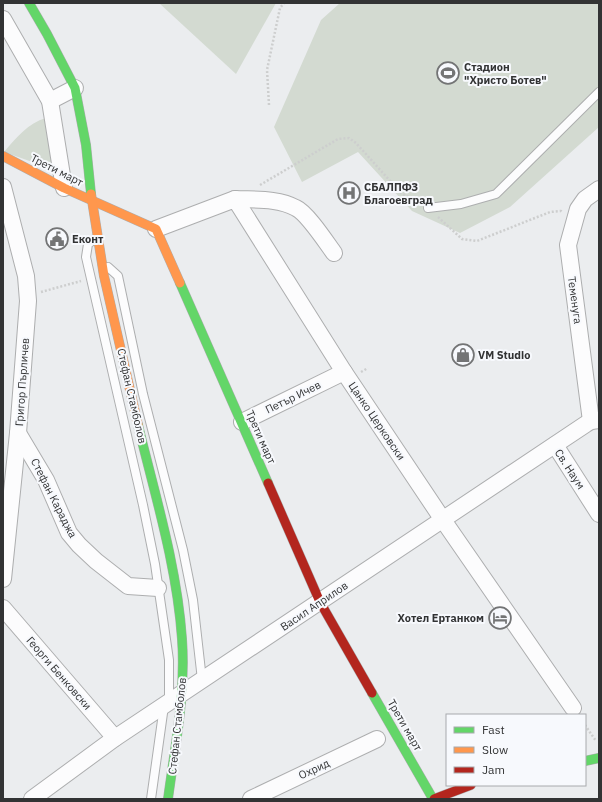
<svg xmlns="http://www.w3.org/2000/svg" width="602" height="802" font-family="'IBM Plex Sans',sans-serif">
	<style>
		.green { fill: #d3dad1 }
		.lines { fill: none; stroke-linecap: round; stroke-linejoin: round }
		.lane-casing { stroke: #adaeaf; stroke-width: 10 }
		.street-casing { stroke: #adaeaf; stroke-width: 18 }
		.fast-casing { stroke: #adaeaf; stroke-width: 10 }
		.slow-casing { stroke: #adaeaf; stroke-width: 10 }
		.jam-casing { stroke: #adaeaf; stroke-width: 10 }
		.path { stroke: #cdcece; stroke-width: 2.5; stroke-dasharray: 2 2; stroke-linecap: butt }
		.lane { stroke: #fcfcfd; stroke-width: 8 }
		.street { stroke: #fcfcfd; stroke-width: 16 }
		.fast { stroke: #63d668; stroke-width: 9 }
		.slow { stroke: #ff974d; stroke-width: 9 }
		.jam { stroke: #b3261e; stroke-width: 9 }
		.labels { text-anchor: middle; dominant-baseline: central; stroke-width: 4; stroke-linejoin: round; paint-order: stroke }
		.poi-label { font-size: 11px; font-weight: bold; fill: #323334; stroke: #f7f9fd; text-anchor: start }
		.street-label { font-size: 11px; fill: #323334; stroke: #f7f9fd }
	</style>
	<rect width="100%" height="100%" fill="#ebedef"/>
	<g class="green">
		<polygon points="159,3 276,3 236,74"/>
		<polygon points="340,3 599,3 599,127 510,207 460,233 412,211 358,152 302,182 274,127 321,20"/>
		<path d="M46 118 55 170 4 152C16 138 28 123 46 118Z"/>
	</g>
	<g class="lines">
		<g class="lane-casing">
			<g id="lane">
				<polyline points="428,208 461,204 496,194 599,92"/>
				<polyline points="95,239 88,244 86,257 143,505 155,564 169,660 169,702"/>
				<polyline points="108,267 118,276 143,394 183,550 193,600 202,680"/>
				<polyline points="151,799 164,706"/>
			</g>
		</g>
		<g class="street-casing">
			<g id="street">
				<polyline points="3,19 50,101 64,188"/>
				<polyline points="50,101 75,88"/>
				<polyline points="3,187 26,276 28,301 18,433 3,579"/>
				<path d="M235 199C255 200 278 198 296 208 307 213 326 242 334 253"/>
				<polyline points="156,229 235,199 344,372 443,520 573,708"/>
				<polyline points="591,421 568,245 578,209 585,199 599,189"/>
				<polyline points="242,422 344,372"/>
				<polyline points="18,433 46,480 69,533 79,545 96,561 128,586 158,588"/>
				<polyline points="555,445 599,514"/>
				<polyline points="3,608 115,738"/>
				<polyline points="32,799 115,738 586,424 591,421 599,420"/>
				<polyline points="251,799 377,739"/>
			</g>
		</g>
		<g class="fast-casing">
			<g id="fast">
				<polyline points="29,3 47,34 75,88 86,145 91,194"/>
				<polyline points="180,283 268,483"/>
				<path d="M138 425C155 495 177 566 182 639 186 693 175 746 168 799"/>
				<polyline points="372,693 433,799"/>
				<polyline points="585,761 599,758"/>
			</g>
		</g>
		<g class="slow-casing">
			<g id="slow">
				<polyline points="3,156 64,188 156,229 180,283"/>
				<polyline points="91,194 104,276 138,425"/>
			</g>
		</g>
		<g class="jam-casing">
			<g id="jam">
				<polyline points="268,483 320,602 372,693"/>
				<polyline points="434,799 471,785"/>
			</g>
		</g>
		<g class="path">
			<polyline points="269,105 267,70 280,8 284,3"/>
			<polyline points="260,185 338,139 349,138 356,143 401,193 420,203"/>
			<polyline points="438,217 462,239 477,241 550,212 561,211 562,212"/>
			<polyline points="41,292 81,281"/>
			<polyline points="361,372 368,368"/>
			<polyline points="585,725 596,741"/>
		</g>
		<use href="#lane" class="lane"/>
		<use href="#street" class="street"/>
		<use href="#fast" class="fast"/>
		<use href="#slow" class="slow"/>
		<use href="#jam" class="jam"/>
	</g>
	<defs>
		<g id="stadium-ring" transform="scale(1.15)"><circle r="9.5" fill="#f7f9fd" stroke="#737475" stroke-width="1.5"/><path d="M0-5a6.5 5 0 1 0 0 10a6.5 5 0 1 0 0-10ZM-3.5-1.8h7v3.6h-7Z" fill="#737475"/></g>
		<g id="hospital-ring" transform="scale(1.15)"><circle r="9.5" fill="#f7f9fd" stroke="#737475" stroke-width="1.5"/><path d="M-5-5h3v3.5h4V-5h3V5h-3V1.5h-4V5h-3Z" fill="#737475"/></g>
		<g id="civic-ring" transform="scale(1.15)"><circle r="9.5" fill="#f7f9fd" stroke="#737475" stroke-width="1.5"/><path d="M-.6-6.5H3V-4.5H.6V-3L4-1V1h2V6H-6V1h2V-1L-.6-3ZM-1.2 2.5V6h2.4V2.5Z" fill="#737475"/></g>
		<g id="shop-ring" transform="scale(1.15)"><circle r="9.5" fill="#f7f9fd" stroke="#737475" stroke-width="1.5"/><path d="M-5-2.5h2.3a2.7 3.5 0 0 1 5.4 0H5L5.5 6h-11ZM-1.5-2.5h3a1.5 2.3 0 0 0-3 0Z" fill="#737475"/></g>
		<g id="hotel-ring" transform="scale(1.15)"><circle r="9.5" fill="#f7f9fd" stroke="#737475" stroke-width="1.5"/><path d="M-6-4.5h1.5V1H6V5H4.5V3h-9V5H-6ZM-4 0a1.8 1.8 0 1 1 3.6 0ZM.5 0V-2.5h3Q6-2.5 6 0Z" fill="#737475"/></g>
	</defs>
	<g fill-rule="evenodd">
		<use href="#stadium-ring" x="448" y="73"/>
		<use href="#hospital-ring" x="349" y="193"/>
		<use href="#civic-ring" x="57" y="239"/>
		<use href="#shop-ring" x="463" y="355"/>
		<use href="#hotel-ring" x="500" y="618"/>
	</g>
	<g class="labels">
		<g class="poi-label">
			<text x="464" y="67">Стадион<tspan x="464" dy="13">"Христо Ботев"</tspan></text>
			<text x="364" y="187">СБАЛПФЗ<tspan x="364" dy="13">Благоевград</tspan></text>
			<text x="72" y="239">Еконт</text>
			<text x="478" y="355">VM Studio</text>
			<text x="484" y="618" text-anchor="end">Хотел Ертанком</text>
		</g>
		<g class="street-label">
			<text transform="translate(57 170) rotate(27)">Трети март</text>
			<text transform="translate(575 300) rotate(82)">Теменуга</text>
			<text transform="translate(22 382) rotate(-86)">Григор Пърличев</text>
			<text transform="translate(132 396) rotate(77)">Стефан Стамболов</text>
			<text transform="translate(293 397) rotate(-26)">Петър Ичев</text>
			<text transform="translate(377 421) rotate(56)">Цанко Церковски</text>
			<text transform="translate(261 437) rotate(66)">Трети март</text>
			<text transform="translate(570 469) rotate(57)">Св. Наум</text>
			<text transform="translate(54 498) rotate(63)">Стефан Караджа</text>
			<text transform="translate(314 606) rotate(-34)">Васил Априлов</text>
			<text transform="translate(59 673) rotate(49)">Георги Бенковски</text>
			<text transform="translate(405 725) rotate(60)">Трети март</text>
			<text transform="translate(177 726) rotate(-84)">Стефан Стамболов</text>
			<text transform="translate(314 769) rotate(-25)">Охрид</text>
		</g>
	</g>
	<rect width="602" height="802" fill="none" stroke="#323334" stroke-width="8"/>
	<rect x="446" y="714" width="140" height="72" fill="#f7f9fd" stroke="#a8aaad"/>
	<rect x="454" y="727" width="20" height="6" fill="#63d668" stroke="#a8aaad"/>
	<text x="482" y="734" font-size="12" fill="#323334">Fast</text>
	<rect x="454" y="747" width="20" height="6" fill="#ff974d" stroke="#a8aaad"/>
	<text x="482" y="754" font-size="12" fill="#323334">Slow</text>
	<rect x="454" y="767" width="20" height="6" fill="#b3261e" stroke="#a8aaad"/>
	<text x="482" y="774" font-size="12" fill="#323334">Jam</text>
</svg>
